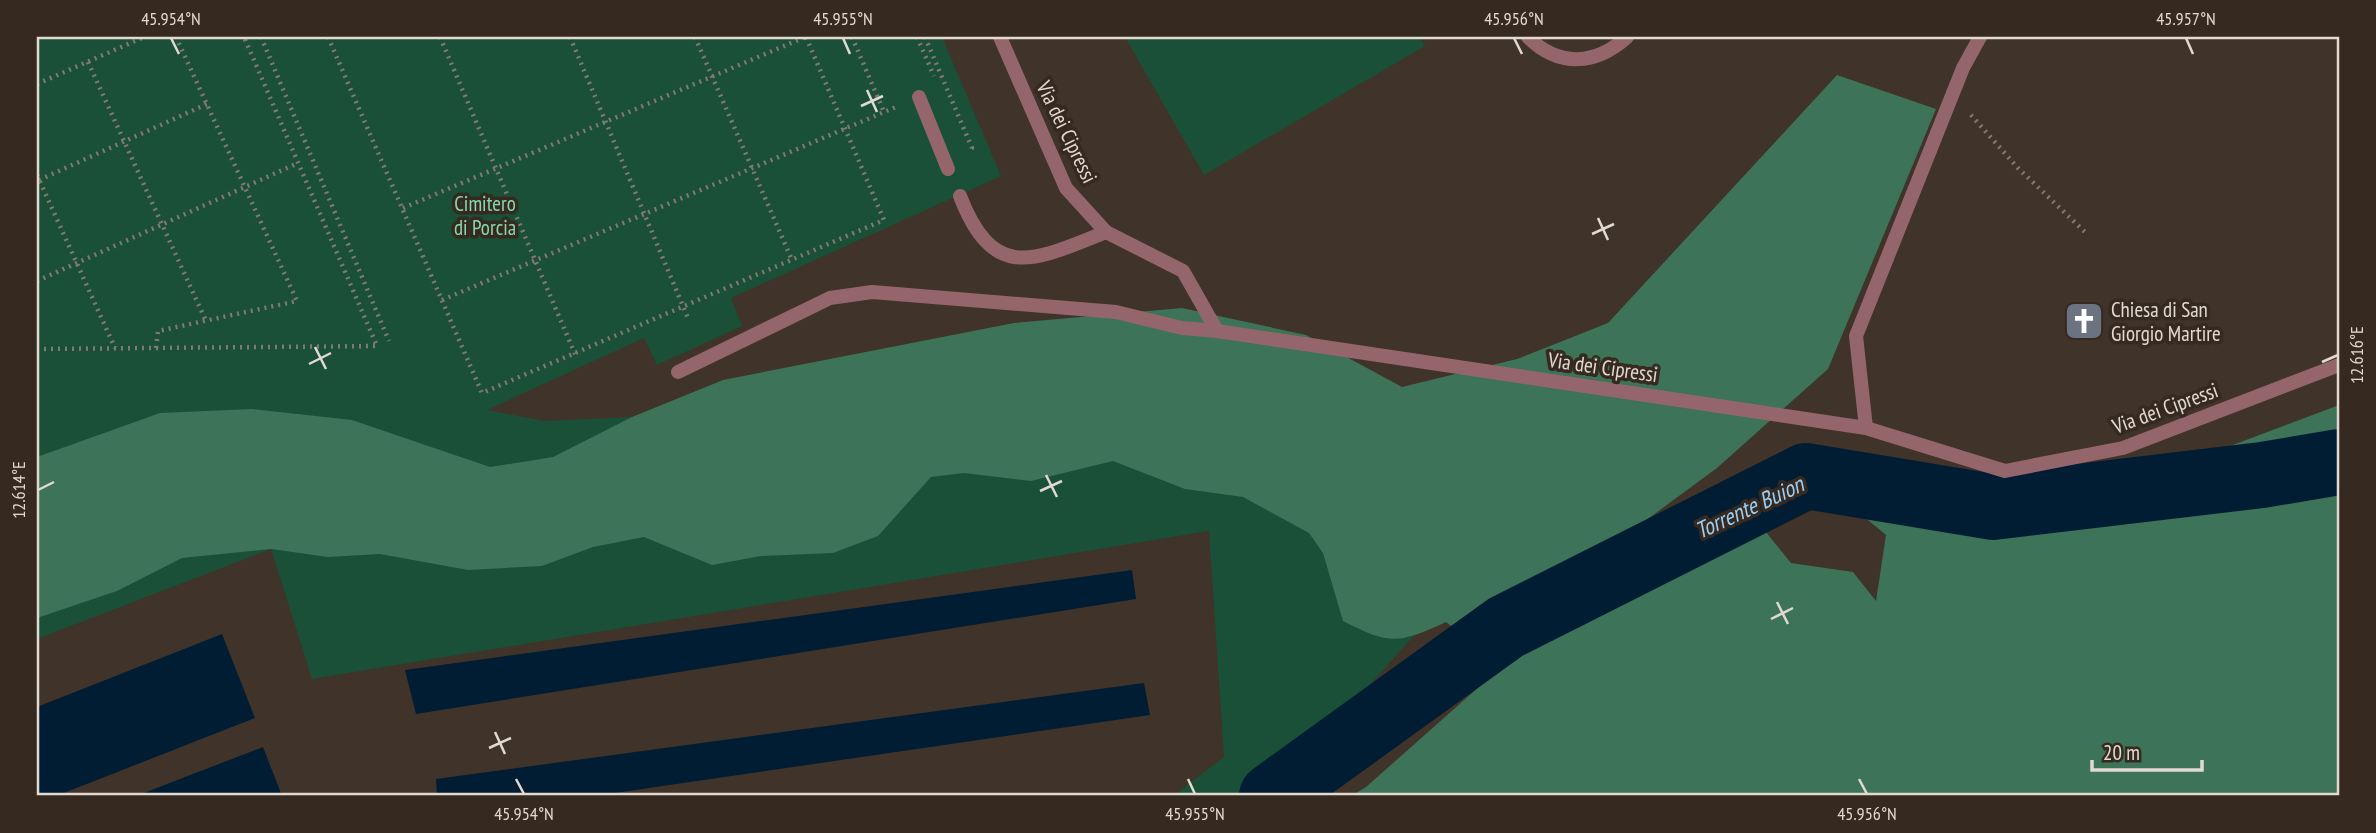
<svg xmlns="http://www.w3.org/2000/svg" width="2376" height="833" font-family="'PT Sans Narrow',sans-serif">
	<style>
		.green { fill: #195037 }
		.forest { fill: #3d7358 }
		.water { fill: #001d33 }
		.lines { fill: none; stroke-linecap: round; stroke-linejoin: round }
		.river { stroke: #001d33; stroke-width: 66 }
		.path { stroke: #847970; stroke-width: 4.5; stroke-dasharray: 2 5; stroke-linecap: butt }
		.service { stroke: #94666c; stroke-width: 14 }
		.minor { stroke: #94666c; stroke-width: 14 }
		.ticks { fill: none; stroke: #e2d9d3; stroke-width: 2.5 }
		.labels { text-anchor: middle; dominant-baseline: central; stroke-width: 7; stroke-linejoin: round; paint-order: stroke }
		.street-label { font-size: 21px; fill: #e2d9d3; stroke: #36291f }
		.park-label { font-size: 21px; fill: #86d9ae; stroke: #36291f }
		.poi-label { font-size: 21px; fill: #e2d9d3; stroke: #36291f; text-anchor: start }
		.water-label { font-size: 23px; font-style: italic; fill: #99cff9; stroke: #36291f }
		.neatline { fill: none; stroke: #e2d9d3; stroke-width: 2.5 }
		.ticks-label { font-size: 18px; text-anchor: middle; fill: #e2d9d3 }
	</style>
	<rect width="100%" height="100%" fill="#403329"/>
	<g class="green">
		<polygon points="37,37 942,37 1001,176 731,298 742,326 657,365 644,338 487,410 544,421 632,417 1081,364 1462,582 1290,774 1231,796 1173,796 1224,757 1209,531 312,679 271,549 37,639"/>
		<polygon points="1125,37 1420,37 1425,46 1204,175"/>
	</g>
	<g class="forest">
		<path d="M1837 75 1936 109 1828 369 1717 468 1611 546 1563 589 1510 622 1468 639 1446 622C1398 644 1390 645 1343 621L1323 553 1309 533 1243 497 1185 489 1113 461 1031 481 964 473 931 477 878 536 833 553 761 556 712 565 644 537 593 547 542 566 468 570 380 554 328 557 271 549 182 558 117 591 37 618V457L160 413 252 409 352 420 490 467 553 457 632 417 723 380 1014 323 1182 308 1306 335 1402 387 1517 359 1608 323Z"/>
		<polygon points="2339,405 2339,796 1351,796 1366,787 1559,616 1707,521 1749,511 1791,563 1853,572 1876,601 1886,535 1856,510 1921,491 2016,491 2105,482 2177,466"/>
	</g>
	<g class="water">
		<polygon points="1132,570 1136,599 416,714 405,670"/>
		<polygon points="222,634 255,718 56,796 37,796 37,707"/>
		<polygon points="1144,683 1150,715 594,796 437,796 436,779"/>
		<polygon points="263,747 282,796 136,796"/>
	</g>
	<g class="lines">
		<polyline class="river" points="1272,796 1506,627 1806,476 1993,507 2262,475 2339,462"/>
		<g class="path">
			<polyline points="261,37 389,341"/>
			<polyline points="328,37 482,393 884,220 806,37"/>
			<polyline points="440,37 575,354"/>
			<polyline points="570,37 688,318"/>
			<polyline points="695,37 792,260"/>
			<polyline points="852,37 884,112"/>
			<polyline points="917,37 934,76"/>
			<polyline points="925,37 972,148 968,150"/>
			<polyline points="88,62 206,321"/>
			<polyline points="37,84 144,37"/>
			<polyline points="1971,115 2018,168 2087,234"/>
			<polyline points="37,175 115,348"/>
			<polyline points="39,180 207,104"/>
			<polyline points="403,208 805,37"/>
			<polyline points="37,281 298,163"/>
			<polyline points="442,300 896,107"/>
			<polyline points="156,348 158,331 297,301 176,37"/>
			<polyline points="37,349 377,346 244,37"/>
		</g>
		<g class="service">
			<path d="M1528 37C1559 68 1596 65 1627 37"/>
			<polyline points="919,97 948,169"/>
			<path d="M960 196C994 284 1035 260 1106 232"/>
			<polyline points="678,372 830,298 872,292 1116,312 1182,328 1217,331"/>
			<polyline points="1866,428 1856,336 1963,68 1980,37"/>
		</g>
		<polyline class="minor" points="1000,37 1066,188 1106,232 1183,271 1217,331 1866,428 2005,471 2123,448 2339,365"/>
	</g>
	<path class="ticks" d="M171 38 179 54M843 38 850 54M1514 38 1522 54M2186 38 2193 54M867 90 877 112M861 106 883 96M1598 218 1608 240M1592 234 1614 224M315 347 326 369M2322 362 2338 355M309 364 331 353M1046 475 1057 497M38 490 54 482M1040 491 1062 481M1777 602 1788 624M1771 619 1793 608M495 732 505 754M489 748 511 738M516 779 524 794M1188 779 1195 794M1859 779 1867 794"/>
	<defs>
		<g id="church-square" transform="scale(2.0125)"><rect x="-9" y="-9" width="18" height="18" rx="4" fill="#6b7280" stroke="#36291f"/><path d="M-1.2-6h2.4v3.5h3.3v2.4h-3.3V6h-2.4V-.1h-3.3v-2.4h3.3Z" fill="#fff"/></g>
	</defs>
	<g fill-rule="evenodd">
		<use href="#church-square" x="2084" y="321"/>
	</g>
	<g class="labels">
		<g class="street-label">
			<text transform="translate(1067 132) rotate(64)">Via dei Cipressi</text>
			<text transform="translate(1603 367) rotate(8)">Via dei Cipressi</text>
			<text transform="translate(2165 408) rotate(-20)">Via dei Cipressi</text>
		</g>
		<g class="park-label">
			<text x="485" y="203">Cimitero<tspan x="485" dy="24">di Porcia</tspan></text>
		</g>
		<g class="poi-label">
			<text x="2111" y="309">Chiesa di San<tspan x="2111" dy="24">Giorgio Martire</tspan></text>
		</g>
		<g class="water-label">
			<text transform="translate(1749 507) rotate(-25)">Torrente Buion</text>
		</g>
	</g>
	<rect width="2376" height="833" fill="none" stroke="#36291f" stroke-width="77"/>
	<path d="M2092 760v10h110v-10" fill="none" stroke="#e2d9d3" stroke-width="3.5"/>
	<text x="2103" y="760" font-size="21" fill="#e2d9d3" stroke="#36291f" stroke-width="5" paint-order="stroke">20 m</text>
	<rect x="38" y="38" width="2300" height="756" class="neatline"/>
	<g class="ticks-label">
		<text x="171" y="25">45.954°N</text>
		<text x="843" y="25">45.955°N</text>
		<text x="1514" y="25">45.956°N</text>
		<text x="2186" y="25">45.957°N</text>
		<text transform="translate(2357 355) rotate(-90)" y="6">12.616°E</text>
		<text transform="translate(19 490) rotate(-90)" y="6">12.614°E</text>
		<text x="524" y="820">45.954°N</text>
		<text x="1195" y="820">45.955°N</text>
		<text x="1867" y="820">45.956°N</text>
	</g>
</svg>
